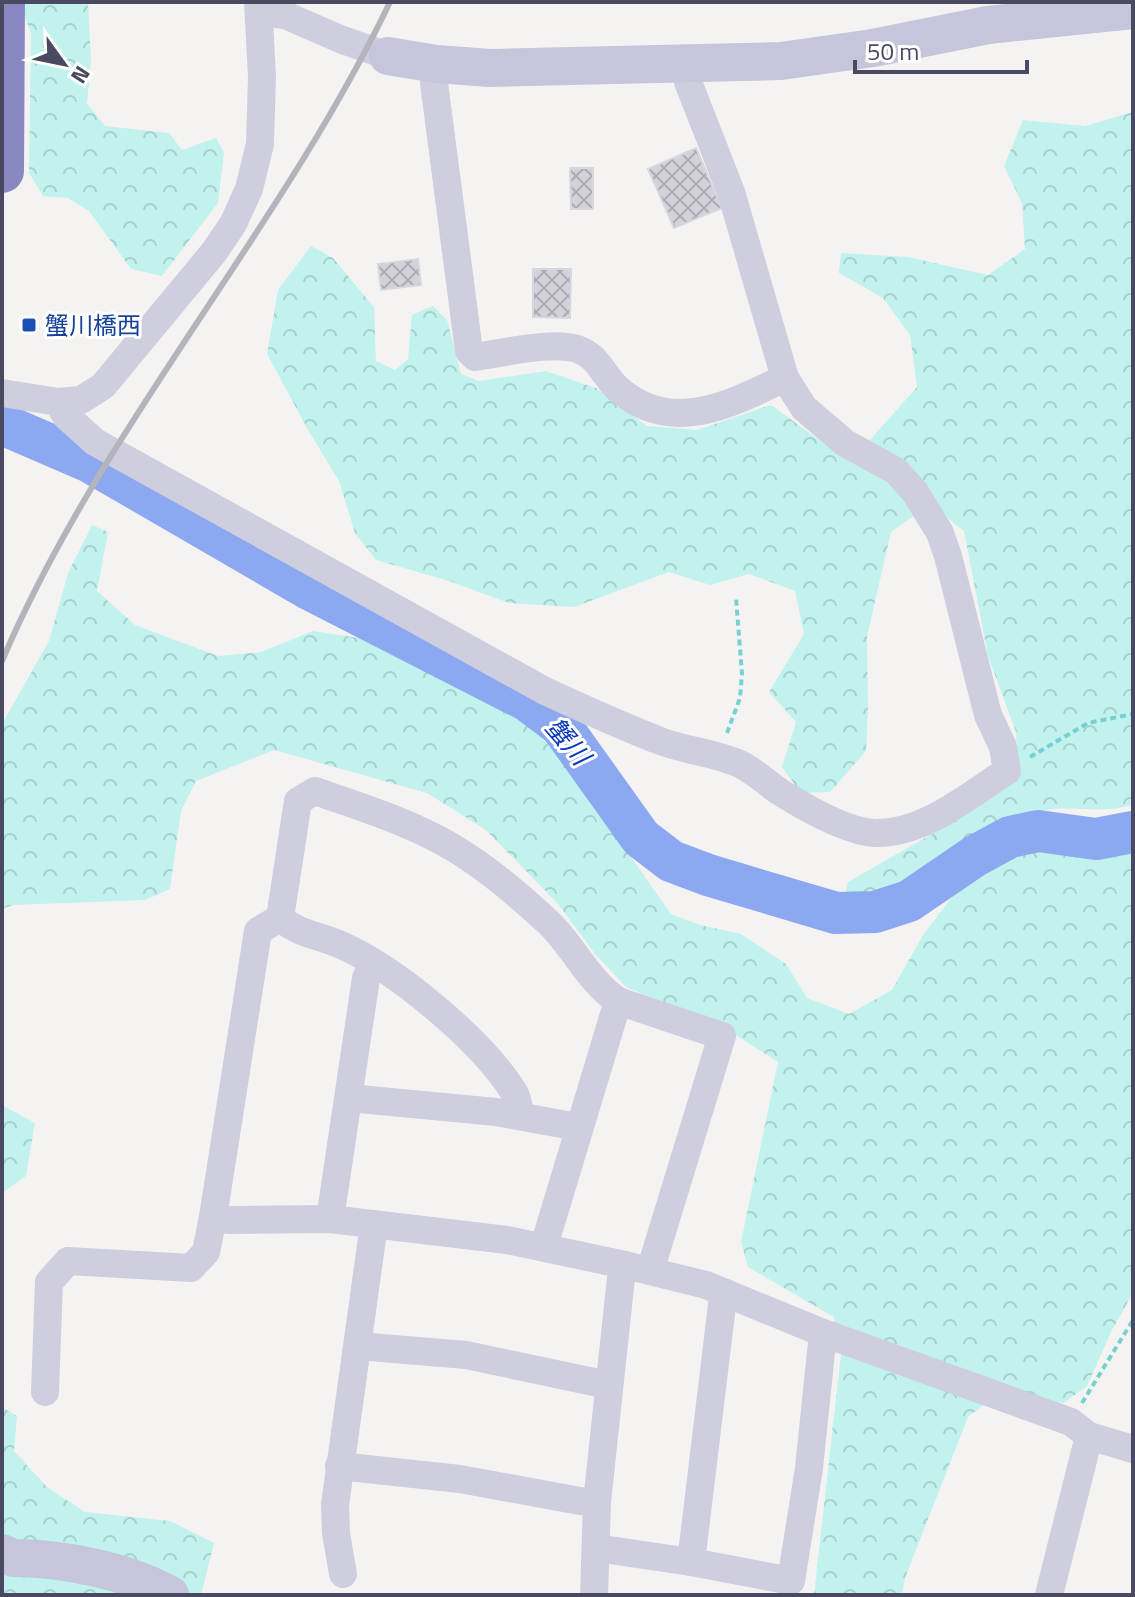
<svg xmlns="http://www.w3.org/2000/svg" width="1135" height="1597" font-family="'Titillium Web','Noto Sans JP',sans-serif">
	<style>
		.forest { fill: url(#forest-crowns) }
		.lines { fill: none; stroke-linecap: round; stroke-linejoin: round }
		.river { stroke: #8ca8f1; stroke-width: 42 }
		.building { fill: url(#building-cross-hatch); stroke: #d8d6de; stroke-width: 2 }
		.path { stroke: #76d1d3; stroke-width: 4; stroke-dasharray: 6 4; stroke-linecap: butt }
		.street { stroke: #cecedf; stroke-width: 28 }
		.secondary { stroke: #c5c5db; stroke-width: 38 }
		.highway { stroke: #8a88c2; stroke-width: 44 }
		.rail { stroke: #b5b4bd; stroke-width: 6 }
		.transit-dot { fill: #1a4fb4; stroke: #fff; stroke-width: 3 }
		.labels { text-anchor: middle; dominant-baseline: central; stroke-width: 6; stroke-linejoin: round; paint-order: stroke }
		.transit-label { font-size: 24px; fill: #164399; stroke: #fff; text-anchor: start }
		.water-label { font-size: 26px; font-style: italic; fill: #0537b8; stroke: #fff }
	</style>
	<defs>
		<pattern id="forest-crowns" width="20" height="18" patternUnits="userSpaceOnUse" patternTransform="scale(2)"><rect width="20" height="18" fill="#c1f2ed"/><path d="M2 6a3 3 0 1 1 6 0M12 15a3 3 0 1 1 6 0" fill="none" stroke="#a7d1ce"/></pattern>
		<pattern id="building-cross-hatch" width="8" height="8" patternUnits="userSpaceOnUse" patternTransform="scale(2)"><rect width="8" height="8" fill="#d3d1da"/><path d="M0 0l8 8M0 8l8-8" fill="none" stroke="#adacb4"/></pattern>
	</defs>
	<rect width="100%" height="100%" fill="#f5f3f2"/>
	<g class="forest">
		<polygon points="20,2 88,2 91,61 87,104 105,126 169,133 182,150 216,138 224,152 218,203 162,276 131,269 89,211 68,198 43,196 29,173 31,34"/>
		<path d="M1133 112V804C1106 814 1081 807 1053 809 1035 811 1001 826 983 834 938 855 900 905 845 895L848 882 962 817 1018 773 1016 732 988 656 964 531 930 504 891 532 867 636 868 707 866 751 830 792 801 793 782 767 796 722 769 692 804 634 795 591 749 574 710 585 669 572 574 607 509 603 449 581 376 560 355 533 339 481 307 428 267 354 278 290 311 246 333 258 374 307 376 361 395 370 408 359 412 315 433 306 447 320 461 374 479 381 546 371 596 388 647 426 697 430 771 405 841 456 871 439 917 387 910 335 883 298 839 273 841 253 908 257 988 275 1025 249 1022 203 1004 166 1023 120 1085 126Z"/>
		<polygon points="92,525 108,532 97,591 135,625 218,656 261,652 313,631 359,638 529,718 562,759 671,914 700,925 741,934 786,964 807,998 849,1014 892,990 923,935 964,881 1006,853 1056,848 1115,857 1133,852 1133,1293 1112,1330 1087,1386 1064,1403 996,1395 968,1417 905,1578 902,1595 814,1595 841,1354 834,1317 748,1267 741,1242 778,1062 731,1032 626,987 596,955 558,904 486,830 427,793 274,750 196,781 181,811 170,889 145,900 13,905 2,909 2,724 49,641 68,573"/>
		<polygon points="2,1105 35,1123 26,1176 2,1193"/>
		<polygon points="2,1407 17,1416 14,1451 47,1487 85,1512 170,1521 214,1543 201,1595 2,1595"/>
	</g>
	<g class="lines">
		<polyline class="river" points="2,424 90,462 309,589 528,701 561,726 641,838 671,861 708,875 836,913 875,912 909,901 975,856 1010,837 1038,831 1096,839 1133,832"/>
	</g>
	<g class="building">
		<polygon points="696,148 722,208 674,228 648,169"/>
		<polygon points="570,168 593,168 593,209 571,209"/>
		<polygon points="418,259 421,285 381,290 378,264"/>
		<polygon points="533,269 571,269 570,318 533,317"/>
	</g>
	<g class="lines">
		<g class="path">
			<polyline points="727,733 740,698 742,674 736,598"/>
			<polyline points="1030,757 1088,723 1133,714"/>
			<polyline points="1082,1403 1133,1320"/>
		</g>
		<g class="street">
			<polyline points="261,12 285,15 340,39 388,56"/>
			<path d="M436 64 434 83 469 351 475 357C504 353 554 340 580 350 598 357 604 376 618 389 672 436 730 404 785 378"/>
			<polyline points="2,393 58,402 81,400 103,386 214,252 233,224 249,189 260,144 262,77 258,2"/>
			<path d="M58 402 66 416 95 442 545 691C584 709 623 727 663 742 688 751 715 753 740 764 754 771 767 783 780 792 804 807 847 832 875 833 924 834 968 796 1007 771L1003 747 988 715 948 556 940 533 915 492 896 471 845 443 804 408 785 378 731 192 688 82 685 65"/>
			<polyline points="618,1001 722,1036 650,1271"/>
			<polyline points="349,1098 496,1112 578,1127"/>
			<path d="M520 1115C519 1108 518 1098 514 1092 482 1041 396 969 341 945 317 934 302 936 280 918L298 801 315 791C361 807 410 822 452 847 486 867 520 896 549 923 574 947 588 981 618 1001L544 1246"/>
			<polyline points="213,1217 258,931 280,918"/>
			<polyline points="330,1219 366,978 373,964"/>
			<polyline points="358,1346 466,1355 608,1385"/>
			<polyline points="45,1392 49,1282 68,1261 191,1268 206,1252 213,1217 228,1220 330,1219 507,1240 625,1265 706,1285 823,1333 1071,1422 1089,1436 1049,1595"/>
			<polyline points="1089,1436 1133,1449"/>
			<polyline points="339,1466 460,1479 580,1501 597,1502"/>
			<polyline points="596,1548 691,1562 791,1581 809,1468 823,1333"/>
			<polyline points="691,1562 722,1305 726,1293"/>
			<polyline points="343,1574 336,1533 335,1505 374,1224"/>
			<polyline points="594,1595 597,1502 621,1278 625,1265"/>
		</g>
		<g class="secondary">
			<polyline points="388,56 436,64 490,68 781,61 873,48 988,25 1133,10"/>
			<path d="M2 1553 13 1558C62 1558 128 1571 170 1595"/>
		</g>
		<polyline class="highway" points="2,171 3,2"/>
		<path class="rail" d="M2 661C103 425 280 232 390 2"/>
	</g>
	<rect class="transit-dot" x="21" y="317" width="16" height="16" rx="4"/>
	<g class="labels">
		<g class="transit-label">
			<text x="45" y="325">蟹川橋西</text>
		</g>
		<g class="water-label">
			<text transform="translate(568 741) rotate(50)">蟹川</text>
		</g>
	</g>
	<rect width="1135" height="1597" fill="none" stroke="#494961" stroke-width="8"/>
	<g transform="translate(64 64) rotate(123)" stroke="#ffffff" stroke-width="6" paint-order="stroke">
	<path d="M0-6L14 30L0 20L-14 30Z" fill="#494961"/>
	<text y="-12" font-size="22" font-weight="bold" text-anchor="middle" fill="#494961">N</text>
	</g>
	<path d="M855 60v12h172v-12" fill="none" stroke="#494961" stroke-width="4"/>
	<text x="867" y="60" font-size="24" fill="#494961" stroke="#ffffff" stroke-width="6" paint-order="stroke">50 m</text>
</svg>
